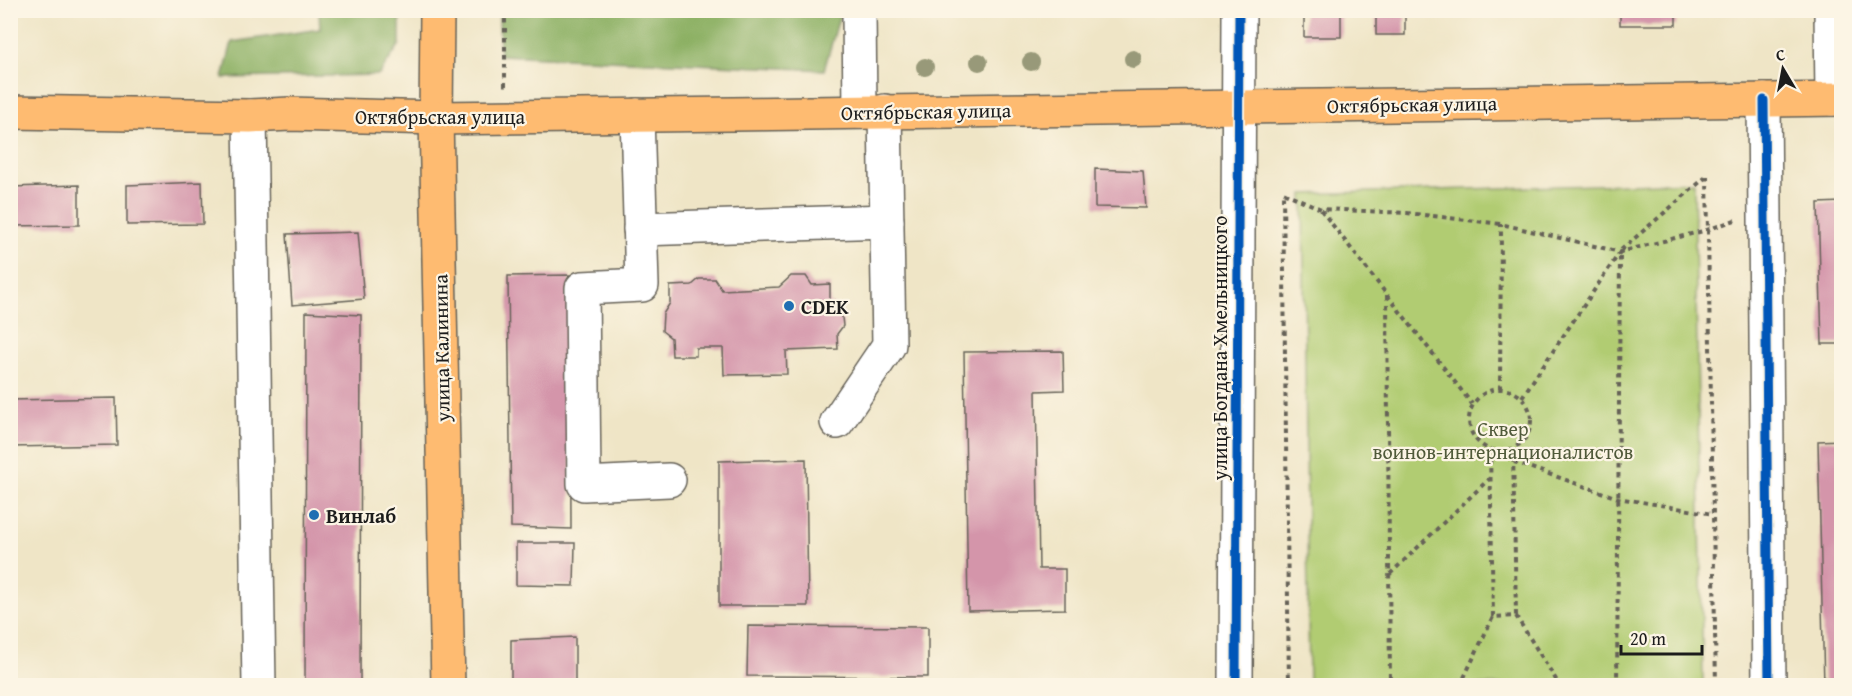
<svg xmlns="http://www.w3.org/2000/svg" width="1852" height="696" font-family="'Gentium Book Plus',serif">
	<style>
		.green { fill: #b1cc72; stroke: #667447; stroke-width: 1.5 }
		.forest { fill: #8cb064; stroke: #546640; stroke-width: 1.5 }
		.building { fill: #d495aa }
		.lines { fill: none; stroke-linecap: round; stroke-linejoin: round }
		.minor-casing { stroke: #666258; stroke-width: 36 }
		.major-casing { stroke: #666258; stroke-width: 36 }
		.path { stroke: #666258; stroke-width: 4; stroke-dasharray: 4.5 4.5; stroke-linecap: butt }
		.minor { stroke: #fff; stroke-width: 33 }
		.major { stroke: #febb71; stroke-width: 33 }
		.cycleway-casing { stroke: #fcf5e5; stroke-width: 13 }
		.cycleway { stroke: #0057b8; stroke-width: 9 }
		.tree { fill: #989979 }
		.poi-dot { fill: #1f6fb2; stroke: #fcf5e5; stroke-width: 2 }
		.labels { text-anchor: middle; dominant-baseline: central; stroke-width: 4.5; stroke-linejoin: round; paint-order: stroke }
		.street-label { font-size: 20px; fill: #1c1c1c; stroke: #fcf5e5 }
		.poi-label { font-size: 20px; font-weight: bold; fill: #1c1c1c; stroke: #fcf5e5; text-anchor: start }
		.park-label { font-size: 20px; fill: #505a3a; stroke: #fcf5e5 }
	</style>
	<rect width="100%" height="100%" fill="#fcf5e5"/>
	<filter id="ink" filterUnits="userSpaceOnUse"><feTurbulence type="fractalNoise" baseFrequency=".0167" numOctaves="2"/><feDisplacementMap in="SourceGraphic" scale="12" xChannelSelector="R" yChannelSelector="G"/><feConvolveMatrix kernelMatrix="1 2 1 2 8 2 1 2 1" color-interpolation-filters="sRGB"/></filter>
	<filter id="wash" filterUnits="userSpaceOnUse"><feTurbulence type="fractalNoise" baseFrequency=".008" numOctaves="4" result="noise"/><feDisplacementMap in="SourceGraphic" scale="24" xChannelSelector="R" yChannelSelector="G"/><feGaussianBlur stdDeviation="1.35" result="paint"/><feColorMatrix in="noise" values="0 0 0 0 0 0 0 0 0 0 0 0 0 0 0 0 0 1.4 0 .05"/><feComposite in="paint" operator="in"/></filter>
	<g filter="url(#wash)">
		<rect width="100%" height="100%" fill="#efe5c6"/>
		<polygon class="green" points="1694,182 1703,685 1309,685 1303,194"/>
		<g class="forest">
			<polygon points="319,11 400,11 400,44 379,75 223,78 232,42 320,29"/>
			<polygon points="499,11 499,10 841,11 824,70 500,55"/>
		</g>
		<g id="blocks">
			<g class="building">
				<rect x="1304" y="10" width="37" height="27"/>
				<rect x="1376" y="10" width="29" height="25"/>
				<rect x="1620" y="10" width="56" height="15"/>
				<polygon points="1095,169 1143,171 1146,208 1095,207"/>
				<polygon points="202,182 203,224 127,225 127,185"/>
				<polygon points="79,185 79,225 10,226 10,187"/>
				<polygon points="1842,202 1842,344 1822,344 1818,203"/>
				<polygon points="358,232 364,299 292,305 287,234"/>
				<polygon points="570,275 571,529 511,527 508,276"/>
				<polygon points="791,276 806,276 812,285 830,284 830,303 841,309 843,326 837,334 838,349 786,351 787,374 724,375 723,348 696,348 696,356 672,356 671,338 662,331 663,314 670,303 670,286 692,285 699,279 715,279 722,290 779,287"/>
				<polygon points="306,312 361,315 360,686 305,686"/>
				<polygon points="1063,351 1064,390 1036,391 1039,569 1065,569 1065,609 968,611 964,352"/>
				<polygon points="116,398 117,445 10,447 10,400"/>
				<polygon points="1842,440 1842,686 1824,686 1818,441"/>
				<polygon points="806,459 808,606 719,606 719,461"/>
				<polygon points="516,543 575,543 574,586 516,585"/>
				<polygon points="748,626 928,627 928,677 747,676"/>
				<polygon points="575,637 575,686 511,686 511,640"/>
			</g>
		</g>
	</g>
	<g filter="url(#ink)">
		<use href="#blocks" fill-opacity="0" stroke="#666258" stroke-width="1.5"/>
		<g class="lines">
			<g class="minor-casing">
				<g id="minor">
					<polyline points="859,10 860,112"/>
					<polyline points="1831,10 1832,99"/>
					<polyline points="1764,100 1769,686"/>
					<polyline points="637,115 642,285 582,288 584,484 669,480"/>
					<polyline points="250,116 259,686"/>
					<polyline points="640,229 887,221"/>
					<polyline points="837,422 889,345 885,111"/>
					<polyline points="1236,686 1239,10"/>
				</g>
			</g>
			<g class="major-casing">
				<g id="major">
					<polyline points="437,10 436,118 448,686"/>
					<polyline points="10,112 250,116 290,114 436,118 1842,99"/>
				</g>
			</g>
			<g class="path">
				<polyline points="505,10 505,88"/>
				<polyline points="1707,176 1716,686"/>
				<polyline points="1321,210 1472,404"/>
				<polyline points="1621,250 1706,177"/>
				<polyline points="1387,295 1390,686"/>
				<circle cx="1500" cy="420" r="31"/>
				<polyline points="1500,389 1501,224"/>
				<polyline points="1522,397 1620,252 1617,686"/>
				<polyline points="1513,449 1516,616"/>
				<polyline points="1490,450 1493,617"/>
				<polyline points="1514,462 1618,498 1713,514"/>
				<polyline points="1390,574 1490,478"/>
				<polyline points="1289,686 1283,192 1321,209 1407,213 1501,224 1620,252 1707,230 1735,220"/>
				<polyline points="1460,686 1493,617 1516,616 1560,686"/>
				<polyline points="1679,686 1739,683"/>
			</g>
			<use href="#minor" class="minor"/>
			<use href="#major" class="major"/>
			<g class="cycleway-casing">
				<g id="cycleway">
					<polyline points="1764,100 1769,686"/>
					<polyline points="1236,686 1239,10"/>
				</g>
			</g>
			<use href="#cycleway" class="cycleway"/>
		</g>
		<g class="tree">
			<circle cx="1133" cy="59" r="9"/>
			<circle cx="979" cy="62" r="9"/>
			<circle cx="1031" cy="62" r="9"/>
			<circle cx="925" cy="67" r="9"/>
		</g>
	</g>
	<g class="poi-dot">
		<circle cx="789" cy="306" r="6"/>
		<circle cx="314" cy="515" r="6"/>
	</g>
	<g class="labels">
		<g class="street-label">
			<text transform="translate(1412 104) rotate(-1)">Октябрьская улица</text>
			<text transform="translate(926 111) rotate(-1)">Октябрьская улица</text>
			<text x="440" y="116">Октябрьская улица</text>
			<text transform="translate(441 348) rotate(-91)">улица Калинина</text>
			<text transform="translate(1219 348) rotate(-90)">улица Богдана Хмельницкого</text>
		</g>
		<g class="poi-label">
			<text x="801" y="306">CDEK</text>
			<text x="326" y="515">Винлаб</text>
		</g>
		<g class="park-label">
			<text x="1503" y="428">Сквер<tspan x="1503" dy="23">воинов-интернационалистов</tspan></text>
		</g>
	</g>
	<rect width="1852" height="696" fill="none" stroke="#fcf5e5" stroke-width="36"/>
	<g transform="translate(1783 69) rotate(350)" stroke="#fcf5e5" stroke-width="4.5" paint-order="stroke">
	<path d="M0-4.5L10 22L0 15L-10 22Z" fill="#1c1c1c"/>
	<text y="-9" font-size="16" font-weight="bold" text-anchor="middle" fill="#1c1c1c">С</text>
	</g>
	<path d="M1621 645v9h81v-9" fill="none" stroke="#1c1c1c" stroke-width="3"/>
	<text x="1630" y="645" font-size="18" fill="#1c1c1c" stroke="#fcf5e5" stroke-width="4.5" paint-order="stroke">20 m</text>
</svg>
